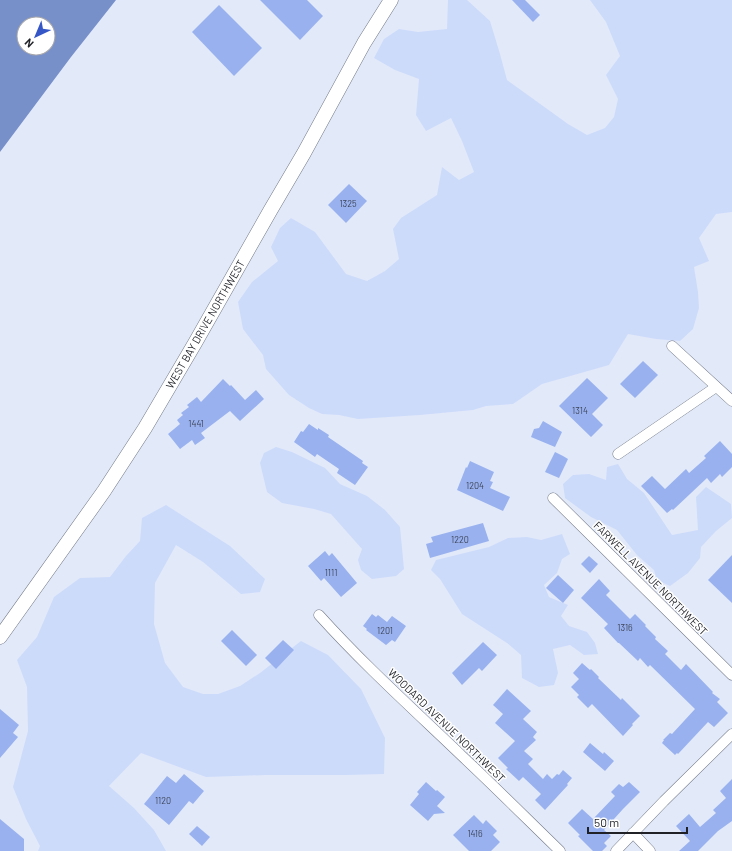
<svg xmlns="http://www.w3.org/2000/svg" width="732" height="851" font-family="Barlow,sans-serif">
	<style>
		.green { fill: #cddbfb }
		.water { fill: #7890ca; fill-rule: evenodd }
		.building { fill: #99b2ef }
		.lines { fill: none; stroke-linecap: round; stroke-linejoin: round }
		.street-casing { stroke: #727886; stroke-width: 11 }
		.secondary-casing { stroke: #727886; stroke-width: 15 }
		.street { stroke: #fff; stroke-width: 10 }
		.secondary { stroke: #fff; stroke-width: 14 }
		.labels { text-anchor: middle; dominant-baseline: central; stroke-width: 3; stroke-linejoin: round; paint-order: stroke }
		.number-label { font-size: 9px; fill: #3e4559 }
		.street-label { font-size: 11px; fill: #1f2127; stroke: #fff }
	</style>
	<rect width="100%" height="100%" fill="#e2e9f9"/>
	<g class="green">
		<polygon points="448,0 467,0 490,21 500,54 507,80 568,124 587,135 605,128 614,117 618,99 606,75 620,56 606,22 590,0 732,0 732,212 716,214 699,238 709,261 694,267 698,292 699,308 693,329 680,341 656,339 628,334 609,365 542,384 513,404 486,406 473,410 420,415 358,419 339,415 322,414 309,408 289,395 266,369 263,355 243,329 238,302 252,282 278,261 271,247 280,228 291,218 315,232 346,274 367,281 385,271 399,259 393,229 401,218 437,195 442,167 459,180 474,172 462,141 451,118 426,131 416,115 419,79 395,70 374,58 384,39 399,29 418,32 447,29"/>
		<polygon points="276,447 292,452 325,468 340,484 367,496 385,510 400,527 404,569 396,576 372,579 361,570 358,560 362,549 331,514 314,509 282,503 267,492 260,463 264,453"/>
		<polygon points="618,464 627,479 644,493 672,535 698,530 696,497 706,487 731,504 732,518 716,531 701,547 700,558 688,573 670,586 657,580 654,570 637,555 617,530 591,517 565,498 563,484 573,475 589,474 606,480 607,467"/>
		<polygon points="166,505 230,546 265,579 260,592 241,594 203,562 176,545 155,583 154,624 165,663 183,687 203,694 218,694 240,686 260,673 301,641 328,655 361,689 385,738 384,774 346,775 266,775 206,777 141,753 109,786 134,808 154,830 166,851 38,851 40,846 26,819 13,787 28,731 27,687 17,660 37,637 54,597 80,578 110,577 126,556 140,541 142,518"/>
		<polygon points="562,534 570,554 562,559 557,573 544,585 549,597 568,605 561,616 569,626 587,632 595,643 598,654 584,655 570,645 553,649 558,673 554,685 539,687 522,678 521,655 507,643 462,614 440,579 431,570 436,560 489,547 508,538 527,537 541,540"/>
	</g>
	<path class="water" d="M0 0H116L71 57 0 152ZM24 24H48V48H24Z"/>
	<g class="building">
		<polygon points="260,0 307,0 323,16 300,40"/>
		<polygon points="512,0 525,0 540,15 533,22"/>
		<polygon points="219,5 262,48 234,76 192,32"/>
		<polygon points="349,184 367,201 346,223 328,205"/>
		<polygon points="643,361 658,375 635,398 620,384"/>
		<polygon points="587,378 608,398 592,414 603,425 591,437 559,406"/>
		<polygon points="223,379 230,386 231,385 245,400 256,390 264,399 240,421 230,411 201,433 205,438 195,445 192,440 180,449 168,434 180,424 177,420 183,415 181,413 189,407 187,405 197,397 201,402"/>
		<polygon points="543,421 562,432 555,447 531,437 534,429 539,428"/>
		<polygon points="309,424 318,430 318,428 329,435 328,437 363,461 362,463 368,467 355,485 337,473 339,469 317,454 315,457 294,442 301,431 303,432"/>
		<polygon points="720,441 732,454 732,467 722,477 720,474 711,483 707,478 673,510 672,509 667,513 641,486 652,476 665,489 686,469 689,473 706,458 704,456"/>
		<polygon points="555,452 563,456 568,459 559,478 545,472"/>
		<polygon points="470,461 494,472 490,481 493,482 490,488 510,497 503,511 457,490 466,467 467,468"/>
		<polygon points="483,523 489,541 430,558 426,544 433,542 431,537"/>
		<polygon points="325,551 329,556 332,553 357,583 341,597 324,578 321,581 308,566"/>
		<polygon points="732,555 732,603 708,580"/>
		<polygon points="589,556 598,564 590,573 581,564"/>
		<polygon points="558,575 574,590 563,603 546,588"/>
		<polygon points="599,579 610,591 606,595 630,619 635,614 646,625 645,626 656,637 655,639 668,651 665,654 681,670 686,664 713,692 712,693 720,699 717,702 728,713 714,727 708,722 678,754 677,753 675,755 662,743 664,740 663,740 670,733 672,734 695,709 650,665 648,667 640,658 638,661 619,643 618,643 604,628 608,624 581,598"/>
		<polygon points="372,614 376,617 378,615 387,622 392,616 406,626 395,642 392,640 386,645 366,630 367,629 363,626"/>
		<polygon points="232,630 257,655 246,666 221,641"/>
		<polygon points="283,640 294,650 276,669 265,658"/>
		<polygon points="483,642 497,655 482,671 479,668 462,685 452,673"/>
		<polygon points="582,663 590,670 591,669 599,677 598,678 621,700 622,698 640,716 632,724 633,725 623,736 592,704 588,708 577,697 579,695 571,687 579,679 573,673"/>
		<polygon points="507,689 531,711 523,719 537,732 533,737 536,740 524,751 533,759 528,764 543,779 547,774 552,779 557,774 559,775 563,770 572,778 567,784 568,785 545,810 535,800 541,794 523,777 519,781 506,769 508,768 498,758 515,741 495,723 503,714 493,705"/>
		<polygon points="0,709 19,725 13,733 18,737 0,758"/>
		<polygon points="590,743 603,754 604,752 614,761 605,771 583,752"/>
		<polygon points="184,774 204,791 193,804 189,801 169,825 144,804 167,776 176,783"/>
		<polygon points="732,779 732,821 718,831 698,851 679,851 690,841 676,826 689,814 700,827 716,813 713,810 726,798 720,791"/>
		<polygon points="426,782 436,791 437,790 445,797 437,806 445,813 434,814 428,821 410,805 419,794 417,792"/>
		<polygon points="629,782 640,792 623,809 604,830 611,836 604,843 607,846 602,851 593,851 578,836 580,835 568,823 582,809 593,819 615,796 611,792 619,784 623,787"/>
		<polygon points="474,815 483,824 486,820 497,831 493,835 500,842 491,851 469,851 453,835"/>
		<polygon points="0,819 24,839 24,851 0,851"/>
		<polygon points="197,826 210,837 202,846 189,834"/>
	</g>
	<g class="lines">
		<g class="street-casing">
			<g id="street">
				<polyline points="672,346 732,401"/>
				<polyline points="618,454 716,387"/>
				<polyline points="553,498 732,675"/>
				<path d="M319 615C364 665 414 710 462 756 495 787 527 819 560 851"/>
				<polyline points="633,833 650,851"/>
				<polyline points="616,851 664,801 732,734"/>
			</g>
		</g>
		<g class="secondary-casing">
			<polyline id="secondary" points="0,637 104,491 145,428 195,343 270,211 304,153 364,43 391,0"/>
		</g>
		<use href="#street" class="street"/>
		<use href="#secondary" class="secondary"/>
	</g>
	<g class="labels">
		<g class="number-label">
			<text x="348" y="203">1325</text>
			<text x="580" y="410">1314</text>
			<text x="196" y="423">1441</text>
			<text x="475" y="485">1204</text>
			<text x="460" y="539">1220</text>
			<text x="331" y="572">1111</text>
			<text x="625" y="627">1316</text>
			<text x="385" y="630">1201</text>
			<text x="163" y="800">1120</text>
			<text x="475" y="833">1416</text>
		</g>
		<g class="street-label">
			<text transform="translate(205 324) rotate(-60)">WEST BAY DRIVE NORTHWEST</text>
			<text transform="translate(651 578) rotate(45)">FARWELL AVENUE NORTHWEST</text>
			<text transform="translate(447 725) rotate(44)">WOODARD AVENUE NORTHWEST</text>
		</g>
	</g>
	<g transform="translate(36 36) rotate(224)"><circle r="19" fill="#ffffff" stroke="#a5a6a9"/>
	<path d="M0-3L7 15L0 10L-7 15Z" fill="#3556c7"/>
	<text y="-6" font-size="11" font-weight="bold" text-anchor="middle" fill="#1f2127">N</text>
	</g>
	<path d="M588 827v6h99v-6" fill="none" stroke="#1f2127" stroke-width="2"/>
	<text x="594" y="827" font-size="12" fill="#1f2127" stroke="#ffffff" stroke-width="3" paint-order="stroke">50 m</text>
</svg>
